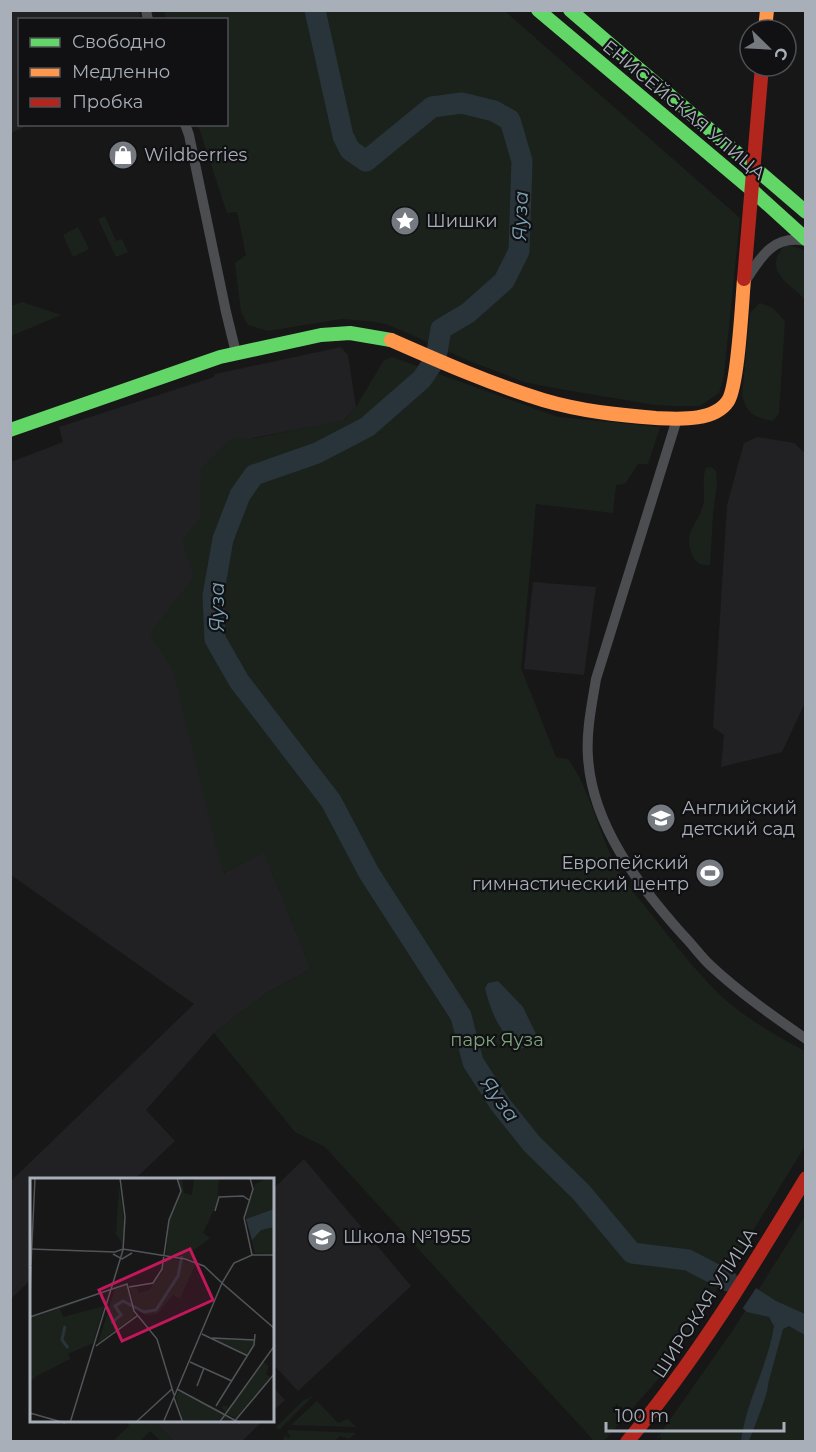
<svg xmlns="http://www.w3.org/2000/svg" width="816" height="1452" font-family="Montserrat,sans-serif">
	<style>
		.built { fill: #212123 }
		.green { fill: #1b221b }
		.water { fill: #29343a }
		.pier { fill: #171717 }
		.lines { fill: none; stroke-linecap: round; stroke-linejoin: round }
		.river { stroke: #29343a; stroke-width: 21 }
		.street { stroke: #4b4d50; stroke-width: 10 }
		.fast { stroke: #63d668; stroke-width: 14 }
		.slow { stroke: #ff974d; stroke-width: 14 }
		.jam { stroke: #b3261e; stroke-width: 14 }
		.labels { text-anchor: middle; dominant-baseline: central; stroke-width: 4.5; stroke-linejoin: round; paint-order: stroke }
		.street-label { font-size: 18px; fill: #a8afb9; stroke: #111113 }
		.poi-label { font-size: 18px; fill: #a8afb9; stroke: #111113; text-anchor: start }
		.park-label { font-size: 18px; fill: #7fa57e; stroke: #111113 }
		.water-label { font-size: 20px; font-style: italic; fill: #7da1b6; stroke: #111113 }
		.inset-river { fill: none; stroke: #29343a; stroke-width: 3 }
		.inset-road { fill: none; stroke: #515458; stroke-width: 1.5 }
		.view { fill: #c2185b; fill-opacity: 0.15; stroke: #c2185b; stroke-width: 3 }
		.inset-edge { fill: none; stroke: #a8afb9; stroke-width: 3 }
	</style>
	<rect width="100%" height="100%" fill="#171717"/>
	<g class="built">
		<polygon points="11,10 139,11 141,19 20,20 20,124 29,125 11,133"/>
		<polygon points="341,347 348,355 356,407 343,421 253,438 224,873 264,852 311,969 267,993 214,1033 146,1110 175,1141 135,1179 32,1179 31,1279 11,1299 11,1181 194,1004 11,875 11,462 63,442 59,427 214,377 215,374"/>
		<polygon points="757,437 794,443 805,453 805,703 782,752 721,767 724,735 713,727 727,505 744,443"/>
		<polygon points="533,582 596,587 584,675 524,669"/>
		<polygon points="304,1159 411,1286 298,1391 273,1364 273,1189"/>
		<polygon points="273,1387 285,1400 273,1411"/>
		<polygon points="154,1421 263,1421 241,1442 174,1441"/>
	</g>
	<g class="green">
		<polygon points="164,11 505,11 740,218 724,375 719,393 700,406 673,406 655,405 560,389 524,382 467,360 405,332 386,324 367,321 341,319 268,331 248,325 241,312 235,263 246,255 237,212 227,213 198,125 226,124 226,20 166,19"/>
		<polygon points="105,216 116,241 122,239 128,252 116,257 98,219"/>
		<polygon points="78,227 89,249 73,257 63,235"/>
		<path d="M784 246H793L805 251V299C788 283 763 271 784 246Z"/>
		<polygon points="22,302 61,315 11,336 11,306"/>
		<path d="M760 303 773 308 785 321 779 413 773 421C754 417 747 415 742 395L750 313Z"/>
		<path d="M392 357 558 417 660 427 648 464H638L625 484 616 485 613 513 536 504 521 668 556 757 568 759C592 792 598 835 619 871 628 887 641 901 652 915 671 939 690 964 711 986 734 1011 775 1036 805 1051V1146L697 1322 659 1378 604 1441H594L325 1147 295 1132 214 1033 267 993 311 969 264 853 223 873 173 671 150 634 194 576 182 541 200 518 201 469 231 438 252 439 344 420 356 407 384 360Z"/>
		<path d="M711 467 716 471 717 483 713 514 710 565C700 565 696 564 692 554 683 533 697 525 703 506 706 494 701 480 706 468Z"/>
		<polygon points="805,1216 805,1441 661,1441 661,1436 655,1441 733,1330"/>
		<polygon points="313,1396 279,1430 276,1427 304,1400"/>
		<polygon points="317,1401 338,1423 348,1419 356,1427 291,1425"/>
		<polygon points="126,1420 154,1421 174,1441 161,1441 150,1431 140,1441 113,1441 129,1426"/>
		<polygon points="289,1430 356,1433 349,1439 340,1436 334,1441 283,1441 285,1435 288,1438 291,1436 287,1432"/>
	</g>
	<g class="water">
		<path d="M498 981 523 1007 536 1034 533 1043 521 1049C500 1034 491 1013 485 988L488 983Z"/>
		<path d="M722 1266 776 1301 805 1314V1335L789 1326 783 1329 768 1384C769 1392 753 1430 749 1441H741C746 1401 768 1366 774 1326L769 1317 747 1312 706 1277 702 1267Z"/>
	</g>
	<polygon class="pier" points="730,1267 758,1285 741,1311 716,1289"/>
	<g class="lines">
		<polyline class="river" points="315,10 343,136 350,150 366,161 432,107 462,103 494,111 510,120 522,161 519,251 504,281 468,313 441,329 436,358 422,379 367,427 317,453 254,475 240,495 223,539 213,596 215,639 239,681 331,801 369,873 461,1016 473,1062 500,1104 532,1144 581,1192 632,1253 688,1260 728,1281"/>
		<g class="street">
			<polyline points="146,10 148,20"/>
			<polyline points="185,124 189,135 226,312 236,353"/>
			<path d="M744 283C760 259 772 234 806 241"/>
			<path d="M677 419 596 679C592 704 586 731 588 757 592 825 639 886 683 935 693 945 701 957 711 966 740 993 773 1016 806 1039"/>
		</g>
		<g class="fast">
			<polyline points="538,10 753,191 806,239"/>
			<polyline points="570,10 806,212"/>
			<polyline points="10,430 220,357 321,335 350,333 391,340"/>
		</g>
		<g class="slow">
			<polyline points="765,30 767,10"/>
			<path d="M391 340C441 362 491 384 543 400 580 411 618 415 656 418 678 419 714 422 728 401 738 386 742 302 744 279"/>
		</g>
		<g class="jam">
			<polyline points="744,279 762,66"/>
			<path d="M627 1442C696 1360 751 1269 806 1178"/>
		</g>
	</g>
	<defs>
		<g id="shop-disc" transform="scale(1.5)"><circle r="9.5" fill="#757a80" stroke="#111113"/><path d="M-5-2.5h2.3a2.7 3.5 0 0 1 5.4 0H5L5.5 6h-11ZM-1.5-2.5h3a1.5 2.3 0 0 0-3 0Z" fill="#fff"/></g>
		<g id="sight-disc" transform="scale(1.5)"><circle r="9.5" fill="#757a80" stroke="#111113"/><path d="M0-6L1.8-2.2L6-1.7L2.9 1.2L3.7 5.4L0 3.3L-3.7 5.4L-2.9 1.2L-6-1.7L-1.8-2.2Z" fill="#fff"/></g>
		<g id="school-disc" transform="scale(1.5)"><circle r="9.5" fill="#757a80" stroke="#111113"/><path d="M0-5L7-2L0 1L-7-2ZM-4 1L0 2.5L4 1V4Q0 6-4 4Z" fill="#fff"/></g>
		<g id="stadium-disc" transform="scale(1.5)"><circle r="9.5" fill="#757a80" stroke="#111113"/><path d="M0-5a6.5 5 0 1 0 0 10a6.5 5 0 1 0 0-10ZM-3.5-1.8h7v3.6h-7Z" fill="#fff"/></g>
	</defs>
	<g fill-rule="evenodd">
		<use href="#shop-disc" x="123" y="155"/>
		<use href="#sight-disc" x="405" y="221"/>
		<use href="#school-disc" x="661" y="818"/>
		<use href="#stadium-disc" x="710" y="873"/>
		<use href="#school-disc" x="322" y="1237"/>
	</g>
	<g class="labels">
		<g class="street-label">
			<text transform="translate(684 110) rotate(40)">ЕНИСЕЙСКАЯ УЛИЦА</text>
			<text transform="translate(705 1303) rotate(-57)">ШИРОКАЯ УЛИЦА</text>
		</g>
		<g class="poi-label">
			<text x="144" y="155">Wildberries</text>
			<text x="426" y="221">Шишки</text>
			<text x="682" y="808">Английский<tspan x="682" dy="21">детский сад</tspan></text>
			<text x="689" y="863" text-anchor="end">Европейский<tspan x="689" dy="21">гимнастический центр</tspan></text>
			<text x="343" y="1237">Школа №1955</text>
		</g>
		<g class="park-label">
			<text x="497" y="1040">парк Яуза</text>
		</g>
		<g class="water-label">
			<text transform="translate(520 216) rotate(-88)">Яуза</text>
			<text transform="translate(217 607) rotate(-90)">Яуза</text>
			<text transform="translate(500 1099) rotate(54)">Яуза</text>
		</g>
	</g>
	<g transform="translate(30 1178)">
		<rect width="244" height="244" fill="#171717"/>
		<path d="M148 0H152L154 15 162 17 164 0H189L187 25 173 55 180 60 163 73 164 82 136 77 139 43 151 12ZM238 0H244V76L225 75 215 37 225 6ZM89 8 94 44 92 65 86 56ZM136 80 166 85 150 121 143 117 127 136 115 137 104 129 100 110H107L109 115 119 112 131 95ZM97 107 105 138 68 165 85 111ZM69 116 30 131 33 139 74 128 63 165 38 176 40 181 5 199 0 208 4 200 0 204V140ZM181 160 223 162 225 165 217 178ZM233 184 239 188 236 196 240 199 206 240 197 236 191 229 198 227 197 232ZM149 213 186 230 204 241 153 244 146 219Z" fill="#1b221b"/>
		<path d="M244 31V49L231 52 222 62 216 41Z" fill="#29343a"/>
		<path class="inset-river" d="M81 145 91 137 85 128 93 123 114 134 126 132 148 98 152 78M35 148 32 162 38 170"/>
		<path class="inset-road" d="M220 0 223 11 214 40 222 77M185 33 189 19 213 18 219 22M0 71 85 74 93 71 155 81 174 88 192 105 133 245M83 76 92 81 102 75M245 77H222L204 85 192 105 245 151M1 87 5 0M99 109 123 105 132 91 139 42 151 13 147 0M0 121 1 88M0 139 97 106 104 133 127 161 144 217M172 156 218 178M182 160 225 162M66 168 107 138M160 184 202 203M167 208 174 190M147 211 210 245M144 220 153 245M186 228 224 167 225 156M0 235 35 245M40 245 93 72 95 39 90 0M105 245 142 211M189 245 245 167M203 245 245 195"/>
		<path class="view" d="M160 71 183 122 92 163 69 112Z"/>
		<rect width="244" height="244" class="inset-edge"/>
	</g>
	<rect width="816" height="1452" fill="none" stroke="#a8afb9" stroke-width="24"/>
	<rect x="18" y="18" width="210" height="108" fill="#111113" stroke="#4d5055" stroke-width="1.5"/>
	<rect x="30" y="38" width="30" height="9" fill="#63d668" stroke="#4d5055" stroke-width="1.5"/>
	<text x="72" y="48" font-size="18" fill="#a8afb9">Свободно</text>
	<rect x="30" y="68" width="30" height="9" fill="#ff974d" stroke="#4d5055" stroke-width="1.5"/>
	<text x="72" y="78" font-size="18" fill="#a8afb9">Медленно</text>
	<rect x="30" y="98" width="30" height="9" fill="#b3261e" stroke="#4d5055" stroke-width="1.5"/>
	<text x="72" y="108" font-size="18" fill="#a8afb9">Пробка</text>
	<g transform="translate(768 48) rotate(114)"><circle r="28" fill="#111113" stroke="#4d5055" stroke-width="1.5"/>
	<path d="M0-4.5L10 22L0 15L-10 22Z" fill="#757a80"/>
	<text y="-9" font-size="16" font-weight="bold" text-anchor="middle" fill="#a8afb9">С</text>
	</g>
	<path d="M606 1422v9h178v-9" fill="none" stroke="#a8afb9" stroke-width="3"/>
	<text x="615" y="1422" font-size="18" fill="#a8afb9" stroke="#111113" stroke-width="4.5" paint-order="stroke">100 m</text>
</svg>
